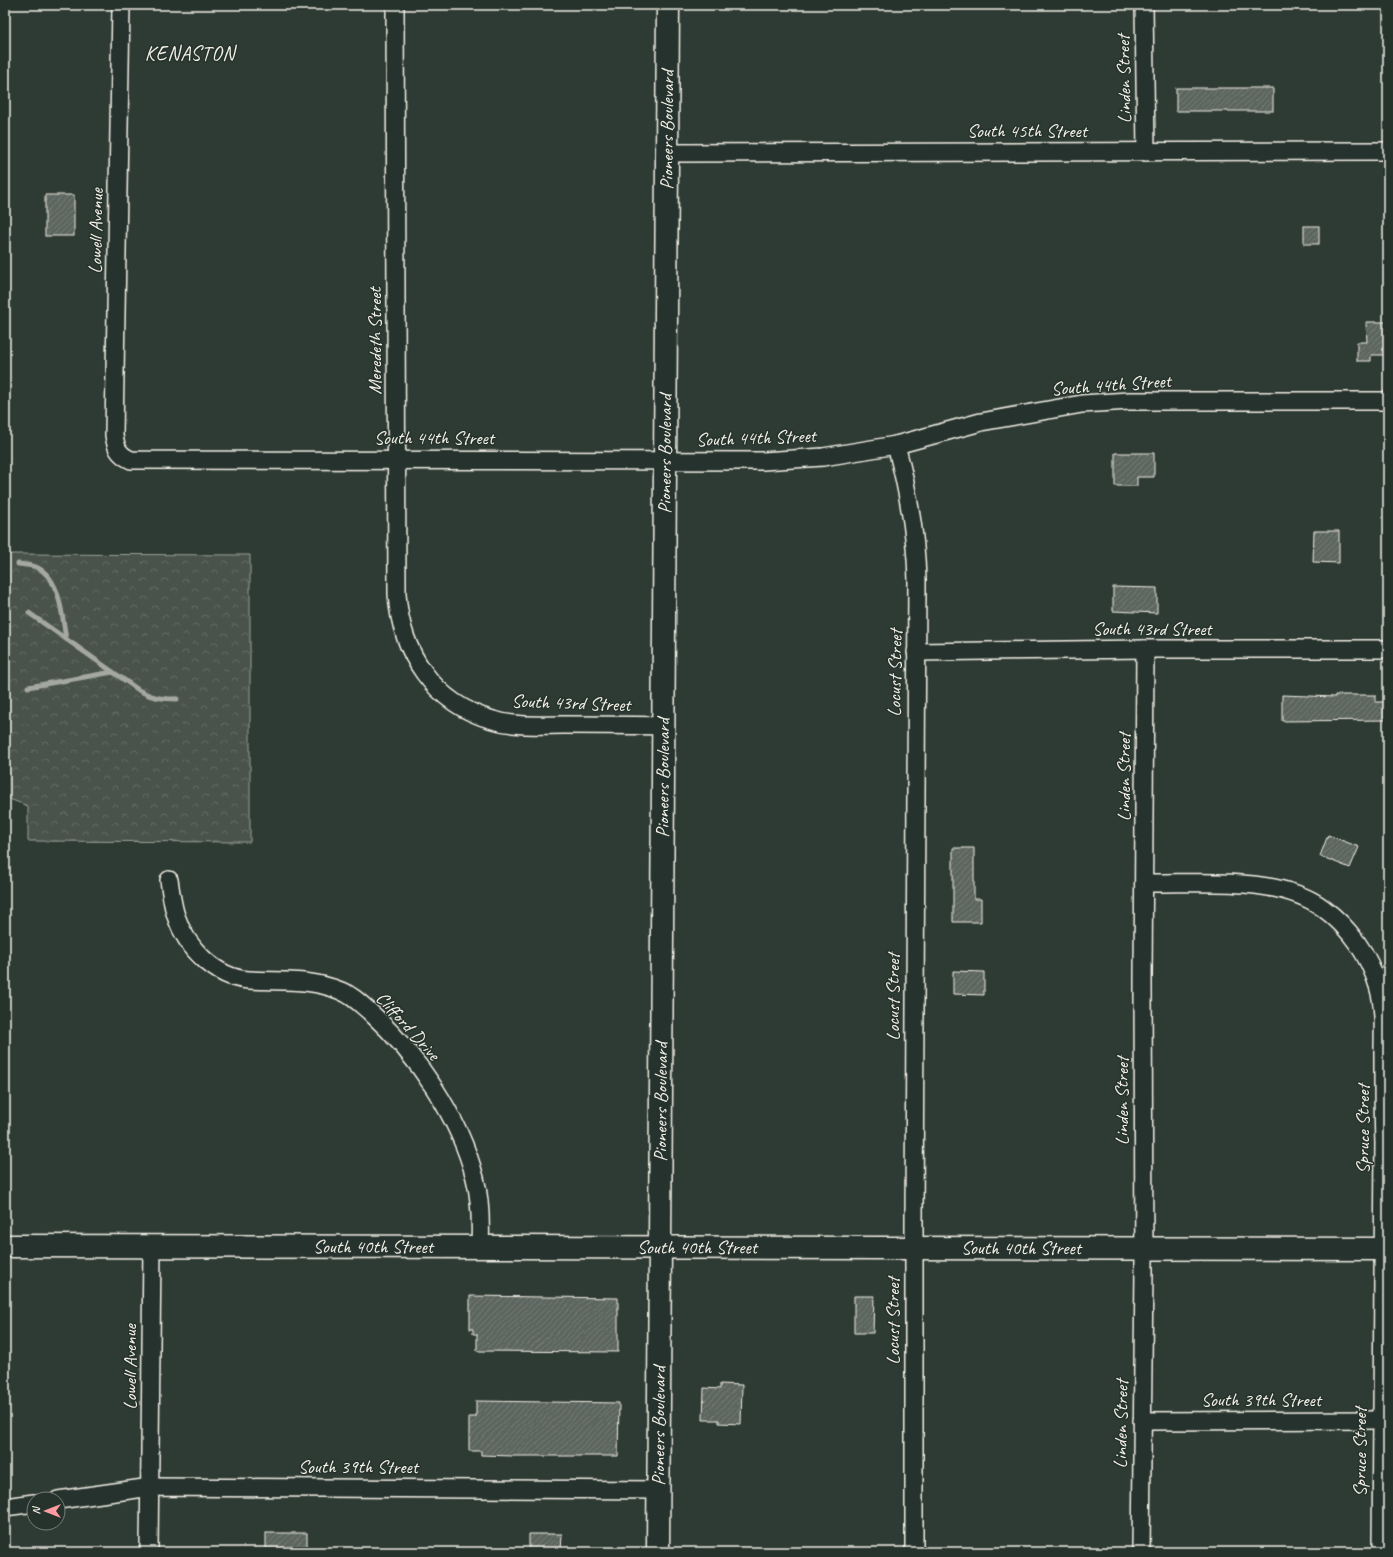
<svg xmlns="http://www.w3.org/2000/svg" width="1393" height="1557" font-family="Caveat,sans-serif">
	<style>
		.forest { fill: url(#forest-crowns); stroke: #9ea29a }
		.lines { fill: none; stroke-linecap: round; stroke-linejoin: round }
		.stream { stroke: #a4a8a0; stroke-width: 5 }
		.building { fill: url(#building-hatch); stroke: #f4f1e8 }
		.minor-casing { stroke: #f4f1e8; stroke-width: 20 }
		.major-casing { stroke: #f4f1e8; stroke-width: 25 }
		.minor { stroke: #26332d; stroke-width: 17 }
		.major { stroke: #26332d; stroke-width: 22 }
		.labels { text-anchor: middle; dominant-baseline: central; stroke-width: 3; stroke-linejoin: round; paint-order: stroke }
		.street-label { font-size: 19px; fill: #f4f1e8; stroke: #26332d }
		.neighbourhood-label { font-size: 20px; letter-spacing: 1px; fill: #f4f1e8; stroke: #26332d }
	</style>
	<defs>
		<pattern id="forest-crowns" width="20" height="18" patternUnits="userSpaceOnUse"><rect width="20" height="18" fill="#48524c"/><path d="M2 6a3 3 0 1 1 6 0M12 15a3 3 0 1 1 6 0" fill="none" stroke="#636b66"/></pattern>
		<pattern id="building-hatch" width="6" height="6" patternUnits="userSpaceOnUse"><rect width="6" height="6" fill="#5c655e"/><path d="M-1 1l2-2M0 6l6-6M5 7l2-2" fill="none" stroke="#747c75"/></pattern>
	</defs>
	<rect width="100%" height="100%" fill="#2e3b34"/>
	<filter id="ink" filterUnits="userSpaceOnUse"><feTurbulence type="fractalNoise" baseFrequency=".025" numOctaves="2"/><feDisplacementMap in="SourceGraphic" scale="8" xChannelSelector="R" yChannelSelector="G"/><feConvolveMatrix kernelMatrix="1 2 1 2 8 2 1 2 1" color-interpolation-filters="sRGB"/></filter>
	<g filter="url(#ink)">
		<polygon class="forest" points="5,554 250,555 250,842 28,841 28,806 12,800 5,795"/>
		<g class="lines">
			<g class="stream">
				<path d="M18 564C24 565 31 565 36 567 61 578 62 616 66 639"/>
				<path d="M29 613 140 691C153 698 162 699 177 699"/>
				<polyline points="28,687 113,672"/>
			</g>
		</g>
		<g class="building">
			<rect x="1176" y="88" width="97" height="23"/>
			<rect x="45" y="195" width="29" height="41"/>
			<rect x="1304" y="226" width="15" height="18"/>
			<polygon points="1366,322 1388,322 1388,355 1371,355 1371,361 1357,361 1357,342 1367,342"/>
			<polygon points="1115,453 1154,453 1154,477 1137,477 1137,486 1115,486"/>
			<polygon points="1314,531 1339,531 1339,563 1313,562"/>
			<polygon points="1113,587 1157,588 1157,613 1113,611"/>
			<polygon points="1282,695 1335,697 1335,695 1375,695 1375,702 1388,702 1388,720 1282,721"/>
			<polygon points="1328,835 1359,847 1350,868 1320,856"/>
			<polygon points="953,848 974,848 974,899 981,899 981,922 953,922"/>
			<polygon points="953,971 984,972 984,995 953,994"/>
			<polygon points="470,1296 618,1298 618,1352 477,1351 477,1334 473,1334 473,1329 470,1329"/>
			<polygon points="854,1296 874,1296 873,1333 854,1333"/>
			<polygon points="720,1384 742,1385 741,1424 719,1423 719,1420 703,1420 704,1388 720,1389"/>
			<polygon points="476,1401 619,1403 618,1456 513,1456 481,1455 481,1451 469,1451 469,1417 476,1417"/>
			<rect x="266" y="1533" width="41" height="19"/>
			<polygon points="529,1534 562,1534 561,1552 529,1552"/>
		</g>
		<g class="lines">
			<g class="minor-casing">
				<g id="minor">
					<path d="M121 5 114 435C116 448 118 454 131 460L763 461 823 457 896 445 981 422 1082 404 1129 401H1388"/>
					<path d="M395 5 397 594C401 653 434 704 493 720 516 727 540 725 563 725 596 725 630 725 663 726"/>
					<polyline points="1144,5 1146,152"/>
					<polyline points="667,153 1388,151"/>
					<path d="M896 445C908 490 916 534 917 580L914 1224V1552"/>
					<polyline points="916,652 1145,649 1388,649"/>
					<path d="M169 880C171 892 172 904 176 916 186 947 215 978 249 980 281 982 310 978 341 991 352 995 361 1004 370 1012 417 1055 459 1116 475 1178 481 1201 481 1224 480 1247"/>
					<path d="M1145 883C1198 884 1279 875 1323 908 1349 927 1369 955 1378 986 1385 1008 1383 1032 1383 1054 1383 1084 1383 1114 1384 1143 1384 1280 1381 1416 1381 1552"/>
					<polyline points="1142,1421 1381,1420"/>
					<polyline points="58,1500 151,1487 658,1490"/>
					<polyline points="5,1507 34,1503"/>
					<polyline points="149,1552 152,1246"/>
					<polyline points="1141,1552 1144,1269 1143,983 1145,649"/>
				</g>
			</g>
			<g class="major-casing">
				<g id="major">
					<path id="s1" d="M5 1246 1388 1249"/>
					<path id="s2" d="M658 1552 668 5"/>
				</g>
			</g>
			<use href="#minor" class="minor"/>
			<use href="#major" class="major"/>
		</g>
	</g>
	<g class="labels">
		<g class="street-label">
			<text transform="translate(1124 79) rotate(-91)">Linden Street</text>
			<text stroke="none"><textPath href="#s2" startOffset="1422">Pioneers Boulevard</textPath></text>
			<text x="1027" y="131">South 45th Street</text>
			<text transform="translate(96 231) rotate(-89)">Lowell Avenue</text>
			<text transform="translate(375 341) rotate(-90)">Meredeth Street</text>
			<text transform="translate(1111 385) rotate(-4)">South 44th Street</text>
			<text x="434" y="438">South 44th Street</text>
			<text transform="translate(756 438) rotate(-2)">South 44th Street</text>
			<text stroke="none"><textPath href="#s2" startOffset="1098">Pioneers Boulevard</textPath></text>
			<text x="1152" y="629">South 43rd Street</text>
			<text transform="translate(895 673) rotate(-89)">Locust Street</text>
			<text transform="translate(571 703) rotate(2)">South 43rd Street</text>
			<text transform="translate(1124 777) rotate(-90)">Linden Street</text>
			<text stroke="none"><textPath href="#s2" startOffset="774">Pioneers Boulevard</textPath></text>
			<text transform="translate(893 997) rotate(-90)">Locust Street</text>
			<text transform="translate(408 1026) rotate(48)">Clifford Drive</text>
			<text transform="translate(1122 1101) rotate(-90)">Linden Street</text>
			<text stroke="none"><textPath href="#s2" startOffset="450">Pioneers Boulevard</textPath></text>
			<text transform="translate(1363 1129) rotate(-90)">Spruce Street</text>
			<text stroke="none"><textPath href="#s1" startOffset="368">South 40th Street</textPath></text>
			<text stroke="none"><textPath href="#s1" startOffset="692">South 40th Street</textPath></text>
			<text stroke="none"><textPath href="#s1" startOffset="1016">South 40th Street</textPath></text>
			<text transform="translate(893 1321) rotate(-90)">Locust Street</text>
			<text transform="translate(130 1367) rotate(-90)">Lowell Avenue</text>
			<text x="1261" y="1400">South 39th Street</text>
			<text transform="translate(1121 1424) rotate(-89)">Linden Street</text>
			<text stroke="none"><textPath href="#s2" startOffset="126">Pioneers Boulevard</textPath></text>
			<text transform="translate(1360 1452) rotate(-90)">Spruce Street</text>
			<text x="358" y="1467">South 39th Street</text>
		</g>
		<g class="neighbourhood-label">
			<text x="190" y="53">KENASTON</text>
		</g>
	</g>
	<rect width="1393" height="1557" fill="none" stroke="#26332d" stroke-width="20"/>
	<rect x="10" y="10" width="1373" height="1537" fill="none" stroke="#f4f1e8" stroke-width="1.5" filter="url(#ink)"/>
	<g transform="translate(46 1511) rotate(270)"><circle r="19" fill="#26332d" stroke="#787f78"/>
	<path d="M0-3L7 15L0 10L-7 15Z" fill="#ff9aa2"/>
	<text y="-6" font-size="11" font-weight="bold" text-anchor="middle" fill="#f4f1e8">N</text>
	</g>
</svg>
